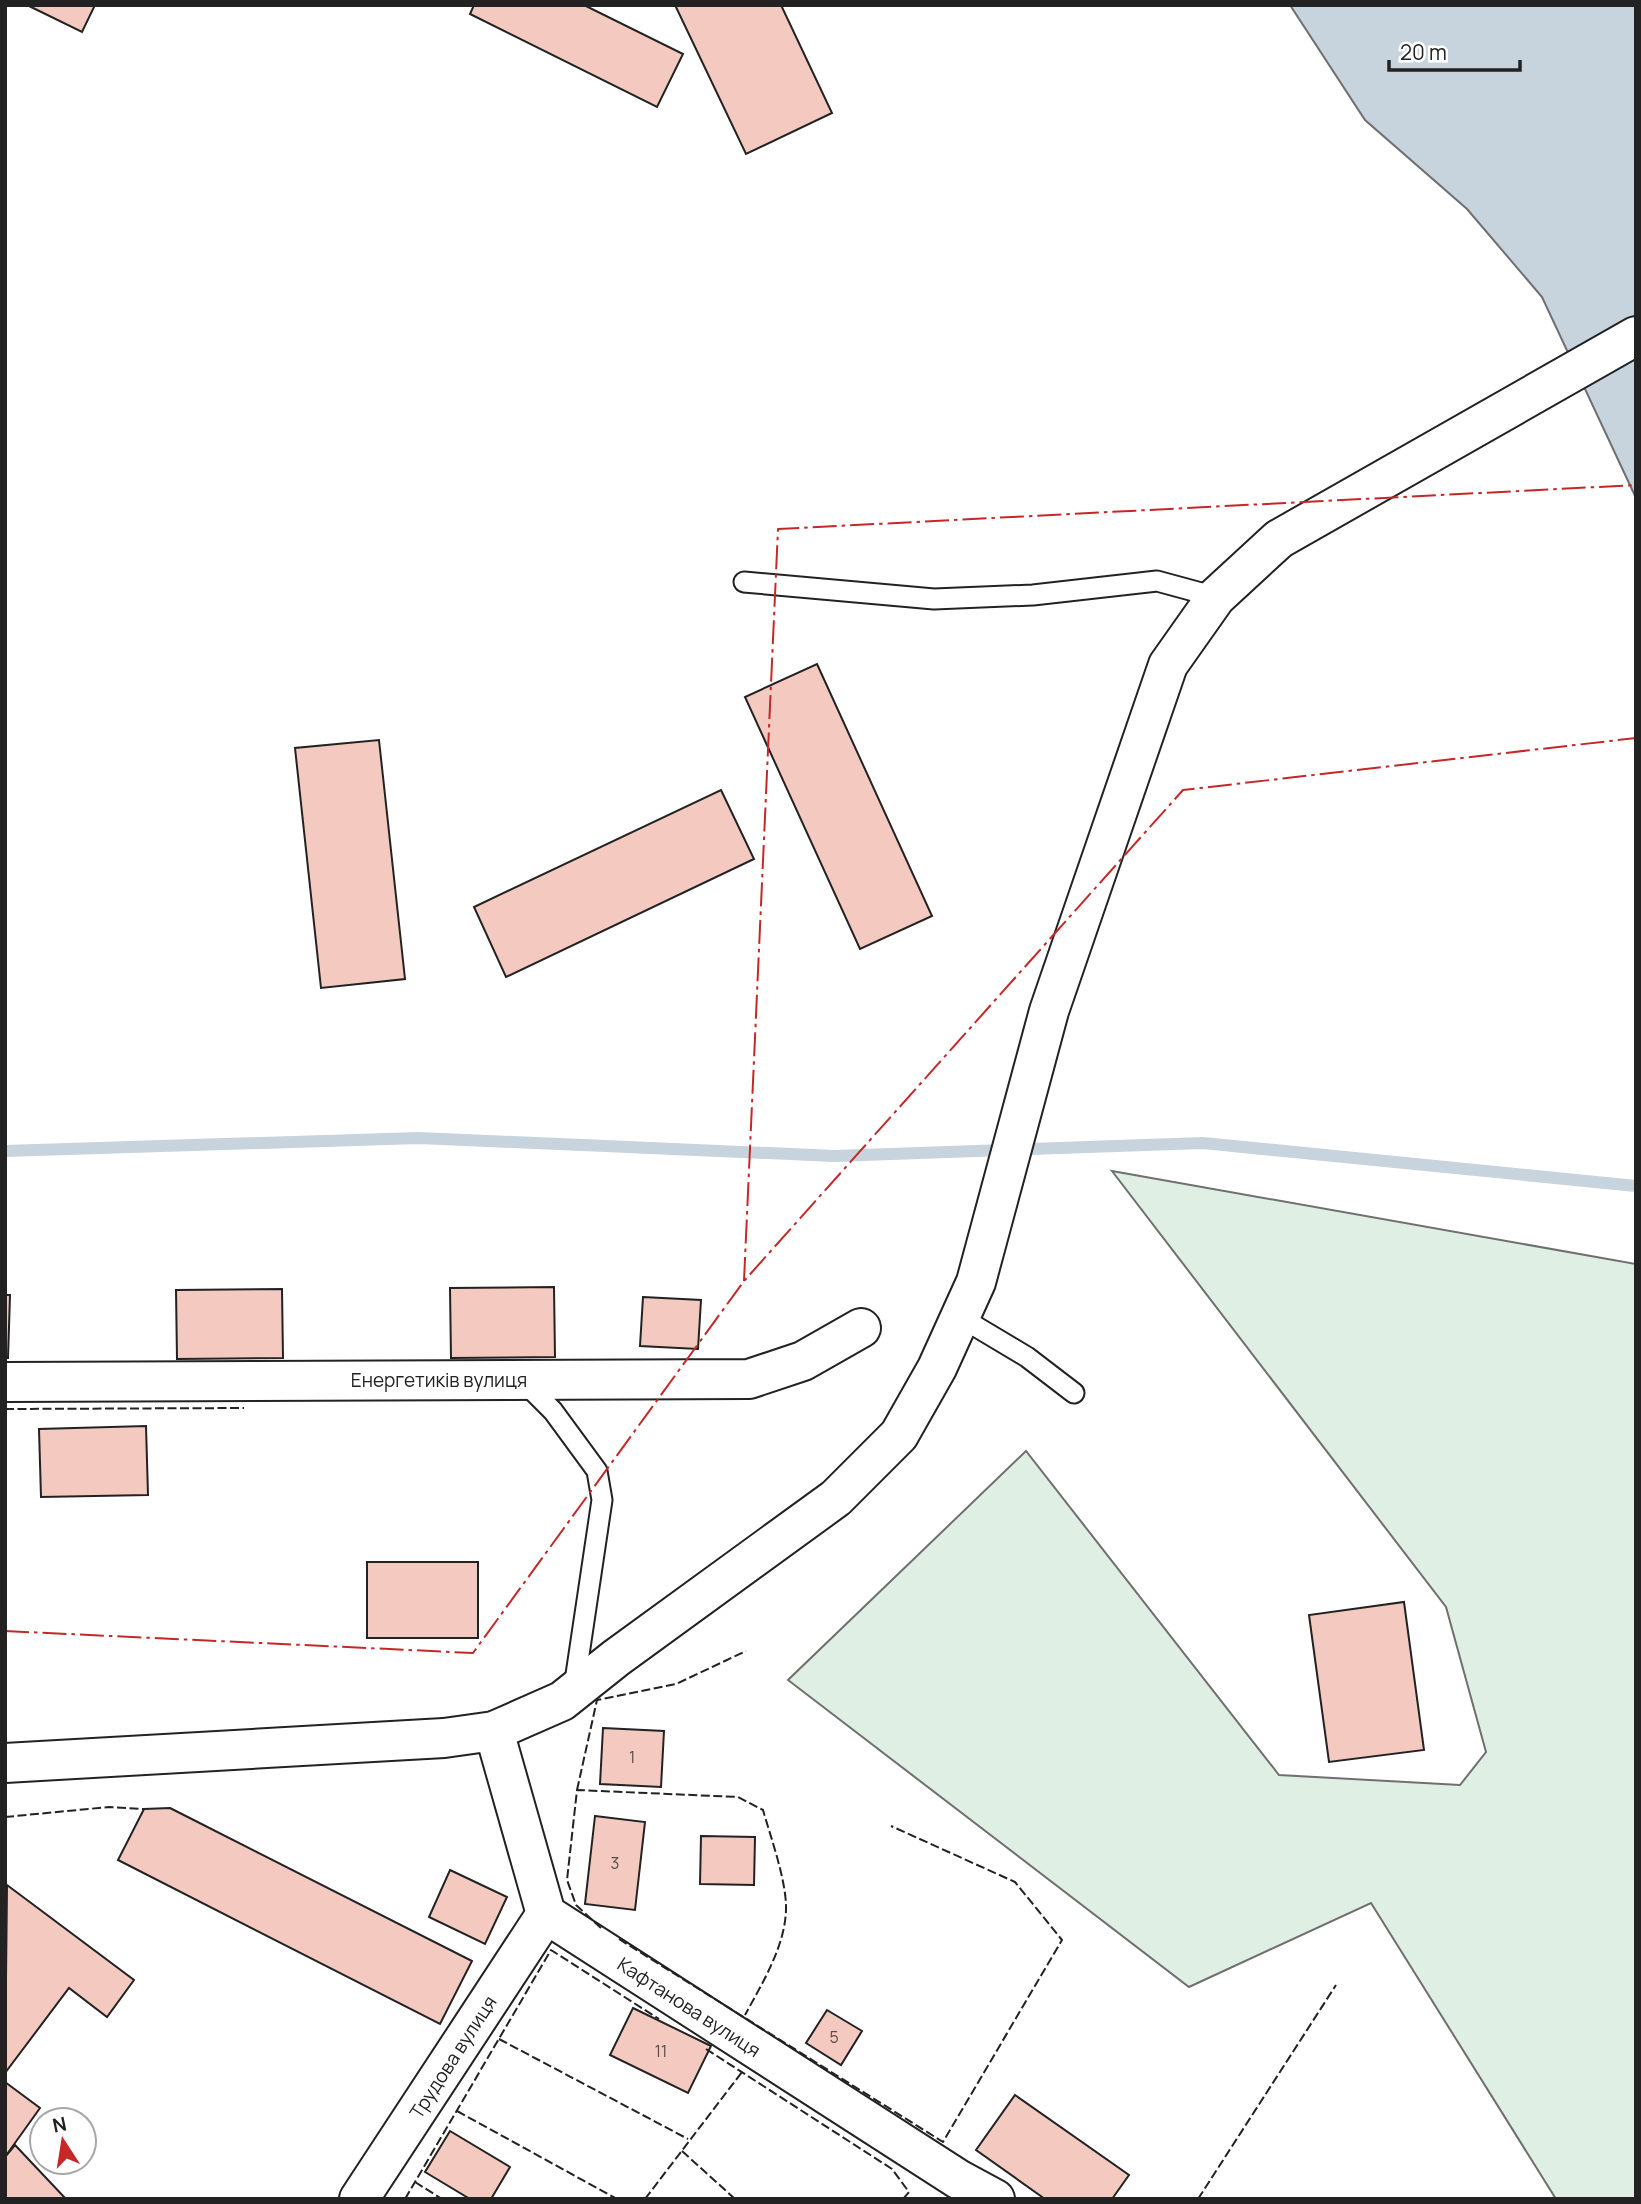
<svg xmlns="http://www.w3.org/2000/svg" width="1641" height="2204" font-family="Manrope,sans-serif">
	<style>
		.green { fill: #e0efe3; stroke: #6f6f6f; stroke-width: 2 }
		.water { fill: #c7d3dd; stroke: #6f6f6f; stroke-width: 2 }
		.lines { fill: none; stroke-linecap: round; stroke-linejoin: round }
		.stream { stroke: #c7d3dd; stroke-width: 12 }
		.building { fill: #f3c9c0; stroke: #222; stroke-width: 2 }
		.lane-casing { stroke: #222; stroke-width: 23 }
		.street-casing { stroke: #222; stroke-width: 42 }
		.lane { stroke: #fff; stroke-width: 19 }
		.street { stroke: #fff; stroke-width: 38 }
		.fence { stroke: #222; stroke-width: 2; stroke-dasharray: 9 3.5; stroke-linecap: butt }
		.power { stroke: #c62828; stroke-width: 2; stroke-dasharray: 24 5 3.5 5; stroke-linecap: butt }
		.labels { text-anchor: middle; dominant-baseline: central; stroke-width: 5; stroke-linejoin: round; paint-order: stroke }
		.number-label { font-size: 16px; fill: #564c4a }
		.street-label { font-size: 19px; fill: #222; stroke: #fff }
	</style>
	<rect width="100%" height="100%" fill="#fff"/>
	<polygon class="green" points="1112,1171 1636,1264 1636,2199 1556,2199 1371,1903 1189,1987 788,1680 1026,1451 1279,1775 1460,1785 1486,1752 1446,1607"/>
	<polygon class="water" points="1290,5 1636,5 1636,498 1542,297 1467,209 1365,120"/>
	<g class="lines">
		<polyline class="stream" points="5,1151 419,1138 835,1156 1203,1143 1636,1186"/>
	</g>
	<g class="building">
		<polygon points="27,5 95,5 82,32"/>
		<polygon points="474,5 584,5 683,54 657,107 470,14"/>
		<polygon points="675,5 781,5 832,113 746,154"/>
		<polygon points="817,664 932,916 860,949 745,697"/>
		<polygon points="379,740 405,979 321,988 295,748"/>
		<polygon points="721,790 754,859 506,977 474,907"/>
		<polygon points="554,1287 555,1357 451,1358 450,1288"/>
		<polygon points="282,1289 283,1358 177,1359 176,1290"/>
		<polygon points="5,1295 10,1295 8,1358 5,1358"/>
		<polygon points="643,1297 701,1300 698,1349 640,1346"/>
		<polygon points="146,1426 148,1495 41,1497 39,1429"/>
		<rect x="367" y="1562" width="111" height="76"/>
		<polygon points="1404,1602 1424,1750 1329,1762 1309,1615"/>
		<polygon points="603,1728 664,1731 661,1787 600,1784"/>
		<polygon points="170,1808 472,1961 440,2024 118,1860 144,1809"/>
		<polygon points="595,1816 645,1822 635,1910 585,1904"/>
		<polygon points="701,1836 755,1837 754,1885 700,1884"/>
		<polygon points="450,1870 507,1897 485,1944 429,1917"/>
		<polygon points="7,1885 134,1980 107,2017 69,1988 5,2073"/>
		<polygon points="633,2008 711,2046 688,2093 610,2055"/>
		<polygon points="827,2010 862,2031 841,2065 806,2043"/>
		<polygon points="5,2082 40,2108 5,2157"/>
		<polygon points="1015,2095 1129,2175 1112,2199 1045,2199 976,2150"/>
		<polygon points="450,2131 510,2167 491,2199 470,2199 425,2172"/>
		<polygon points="15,2145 66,2199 5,2199 5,2157"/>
	</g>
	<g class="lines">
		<g class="lane-casing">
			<g id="lane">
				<polyline points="744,582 934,599 1033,595 1157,581 1216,597"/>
				<polyline points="960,1317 1027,1357 1074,1393"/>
				<polyline points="522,1380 553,1411 597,1471 602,1500 574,1688"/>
			</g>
		</g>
		<g class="street-casing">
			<g id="street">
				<polyline points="5,1382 749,1379 803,1361 861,1328"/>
				<polyline points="494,1731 546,1914 958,2179 995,2199"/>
				<polyline points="5,1763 444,1738 494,1731 562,1701 616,1658 836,1498 899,1435 937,1368 976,1282 1049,1011 1168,665 1216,597 1279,539 1636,336"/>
				<polyline points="359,2199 546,1914"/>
			</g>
		</g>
		<use href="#lane" class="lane"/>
		<use href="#street" class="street"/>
		<g class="fence">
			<polyline points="5,1409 244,1408"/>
			<polyline points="577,1790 597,1700 676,1684 746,1651"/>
			<polyline points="5,1817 109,1807 144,1809"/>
			<path d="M601 1928 576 1905 567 1880 577 1790 738 1797 763 1810C771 1838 785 1877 786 1905 787 1943 763 1982 745 2015"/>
			<polyline points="619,1939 943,2142 1062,1940 1015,1882 891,1826"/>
			<polyline points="499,2039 688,2139"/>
			<polyline points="706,2049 892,2169 909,2192 903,2199"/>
			<polyline points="457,2111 617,2199"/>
			<polyline points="682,2151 735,2199"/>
			<polyline points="415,2182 442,2199"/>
			<polyline points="405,2199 551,1950 659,2019"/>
			<polyline points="645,2199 742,2072"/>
			<polyline points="1198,2199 1336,1985"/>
		</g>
		<g class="power">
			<polyline points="744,1281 778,529 1636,485"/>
			<polyline points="5,1631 473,1653 744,1281 1183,790 1636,738"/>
		</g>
	</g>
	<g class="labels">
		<g class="number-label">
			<text x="632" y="1757">1</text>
			<text x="615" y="1863">3</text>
			<text x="834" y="2037">5</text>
			<text x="661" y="2051">11</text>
		</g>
		<g class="street-label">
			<text x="439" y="1380">Енергетиків вулиця</text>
			<text transform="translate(689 2007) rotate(33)">Кафтанова вулиця</text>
			<text transform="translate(453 2057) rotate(-57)">Трудова вулиця</text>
		</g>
	</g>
	<rect width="1641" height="2204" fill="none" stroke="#222222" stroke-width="14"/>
	<g transform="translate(63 2141) rotate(348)"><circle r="33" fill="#ffffff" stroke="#a7a7a7" stroke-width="2"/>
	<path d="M0-5L12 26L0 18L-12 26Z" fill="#c62828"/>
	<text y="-10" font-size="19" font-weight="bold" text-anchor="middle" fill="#222222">N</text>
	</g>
	<path d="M1389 60v10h131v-10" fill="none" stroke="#222222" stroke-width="3.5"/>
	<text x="1400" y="60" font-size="21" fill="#222222" stroke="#ffffff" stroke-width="5" paint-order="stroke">20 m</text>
</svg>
